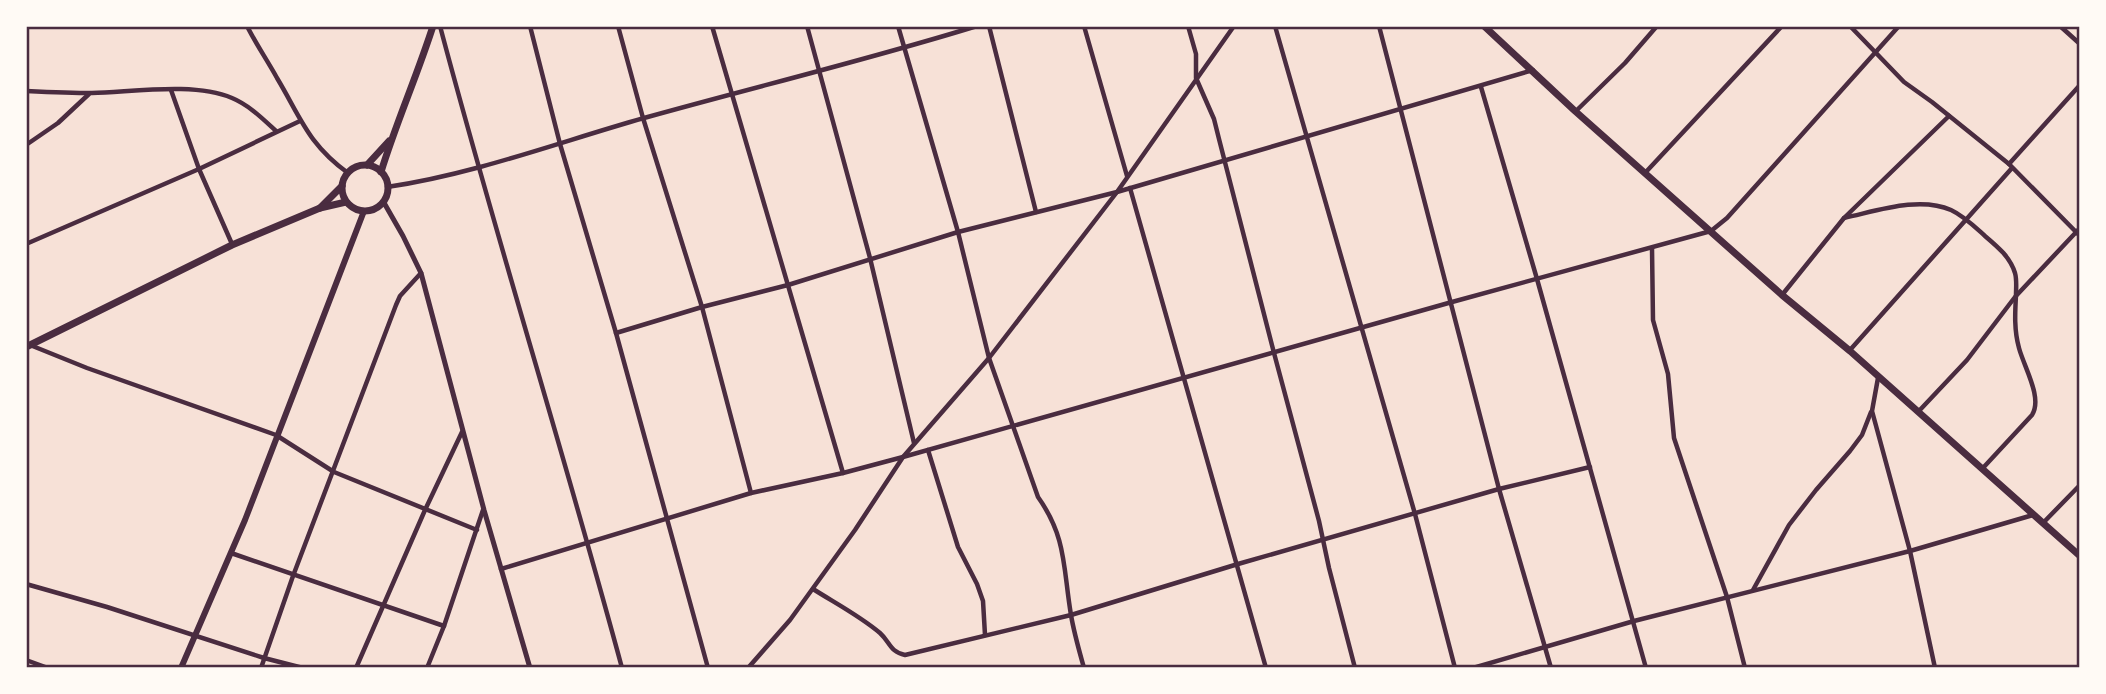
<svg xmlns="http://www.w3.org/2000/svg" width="2106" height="694" font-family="'Alegreya Sans',sans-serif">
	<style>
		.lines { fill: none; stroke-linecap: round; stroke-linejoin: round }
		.minor { stroke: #4a2c40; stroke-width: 4.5 }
		.tertiary { stroke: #4a2c40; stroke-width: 5 }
		.secondary { stroke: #4a2c40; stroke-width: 6 }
		.trunk { stroke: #4a2c40; stroke-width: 7 }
		.neatline { fill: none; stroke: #4a2c40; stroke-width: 2.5 }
	</style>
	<rect width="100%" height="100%" fill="#f7e1d7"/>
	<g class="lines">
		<g class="minor">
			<path d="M247 26C256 44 267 60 277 78 301 118 308 144 348 173"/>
			<path d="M440 26C497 241 564 453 622 668"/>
			<polyline points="530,26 560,144 616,333 708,668"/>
			<polyline points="618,26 643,118 702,307 751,493"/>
			<polyline points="712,26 843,473"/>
			<polyline points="807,26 870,258 914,443"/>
			<path d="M898 26 958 232 989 358 1038 497C1067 538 1063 568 1071 615 1074 633 1079 650 1084 668"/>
			<polyline points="989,26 1036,212"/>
			<polyline points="1084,26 1127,176"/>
			<polyline points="1188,26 1196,54 1196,78 1214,119 1219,139 1274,353 1319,521 1329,568 1355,668"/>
			<polyline points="1275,26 1415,514 1455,668"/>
			<polyline points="1379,26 1499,489 1551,668"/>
			<polyline points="1850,26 1904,82 1932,102 2009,164 2080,236"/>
			<polyline points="2060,26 2080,44"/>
			<polyline points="1481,87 1537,279 1646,668"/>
			<polyline points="171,90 199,169 232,244"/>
			<path d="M26 91C48 92 70 93 92 93 133 92 194 82 232 98 249 105 263 119 276 131"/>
			<polyline points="1576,111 1625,63 1657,26"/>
			<polyline points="26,145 58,123 89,94"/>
			<polyline points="2009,164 2080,85"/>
			<polyline points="1645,173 1782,26"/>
			<path d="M387 187C475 174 559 142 644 118 755 87 867 60 977 26"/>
			<polyline points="1130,188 1266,668"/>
			<path d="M1844 218C1877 211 1919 196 1951 210 1964 216 1975 227 1985 236 1998 247 2010 257 2015 273 2017 280 2016 288 2016 295 2015 313 2014 330 2019 348 2024 367 2043 398 2032 415L1982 469"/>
			<polyline points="26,244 199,169 300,121"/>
			<polyline points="1652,248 1653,320 1668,374 1674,438 1727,597 1745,668"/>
			<polyline points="1782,295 1844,218 1949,116"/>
			<polyline points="616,333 702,307 788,285 958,232 1117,192 1533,70"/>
			<polyline points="30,345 87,368 276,435 334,472 477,530"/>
			<polyline points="1850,350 2012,168"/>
			<polyline points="1878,378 1872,411 1910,551 1935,668"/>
			<polyline points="1918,412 1967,360 2015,297 2080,228"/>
			<polyline points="928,450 958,547 977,584 983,601 985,635"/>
			<polyline points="2043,523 2080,485"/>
			<polyline points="231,553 444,626"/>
			<polyline points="501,569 751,493 843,473 903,457 1452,302 1711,231 1727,218 1899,26"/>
			<polyline points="26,584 107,607 264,658 303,668"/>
			<path d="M813 589C835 603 860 616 880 633 890 642 890 652 905 655L1071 615 1238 564 1499 489 1590 467"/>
			<polyline points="1753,590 1789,525 1816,490 1850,451 1862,435 1871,412"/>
			<polyline points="26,660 48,668"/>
			<polyline points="261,668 293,576 396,305 400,296 421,273"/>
			<polyline points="356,668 425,510 462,432"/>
			<polyline points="427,668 444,626 483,510"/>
			<polyline points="748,668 790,620 855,530 903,457 989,358 1117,192 1234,26"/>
			<polyline points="1473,668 1634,621 1910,551 2033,515"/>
			<polyline points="1997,668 2019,668"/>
		</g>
		<polyline class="tertiary" points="383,201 403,236 421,273 484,510 530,668"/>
		<polyline class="secondary" points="181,668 245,520 364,211"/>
		<g class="trunk">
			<polyline points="1484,26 1575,111 1782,295 1850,351 2080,556"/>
			<polyline points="367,165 389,141"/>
			<circle cx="365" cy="188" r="23"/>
			<path d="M381 172C396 123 417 76 433 26"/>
			<polyline points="320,208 342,186"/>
			<polyline points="26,347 232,245 320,208 346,202"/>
		</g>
	</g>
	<rect width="2106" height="694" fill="none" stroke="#fffaf5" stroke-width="56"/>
	<rect x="28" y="28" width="2050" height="638" class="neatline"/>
</svg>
